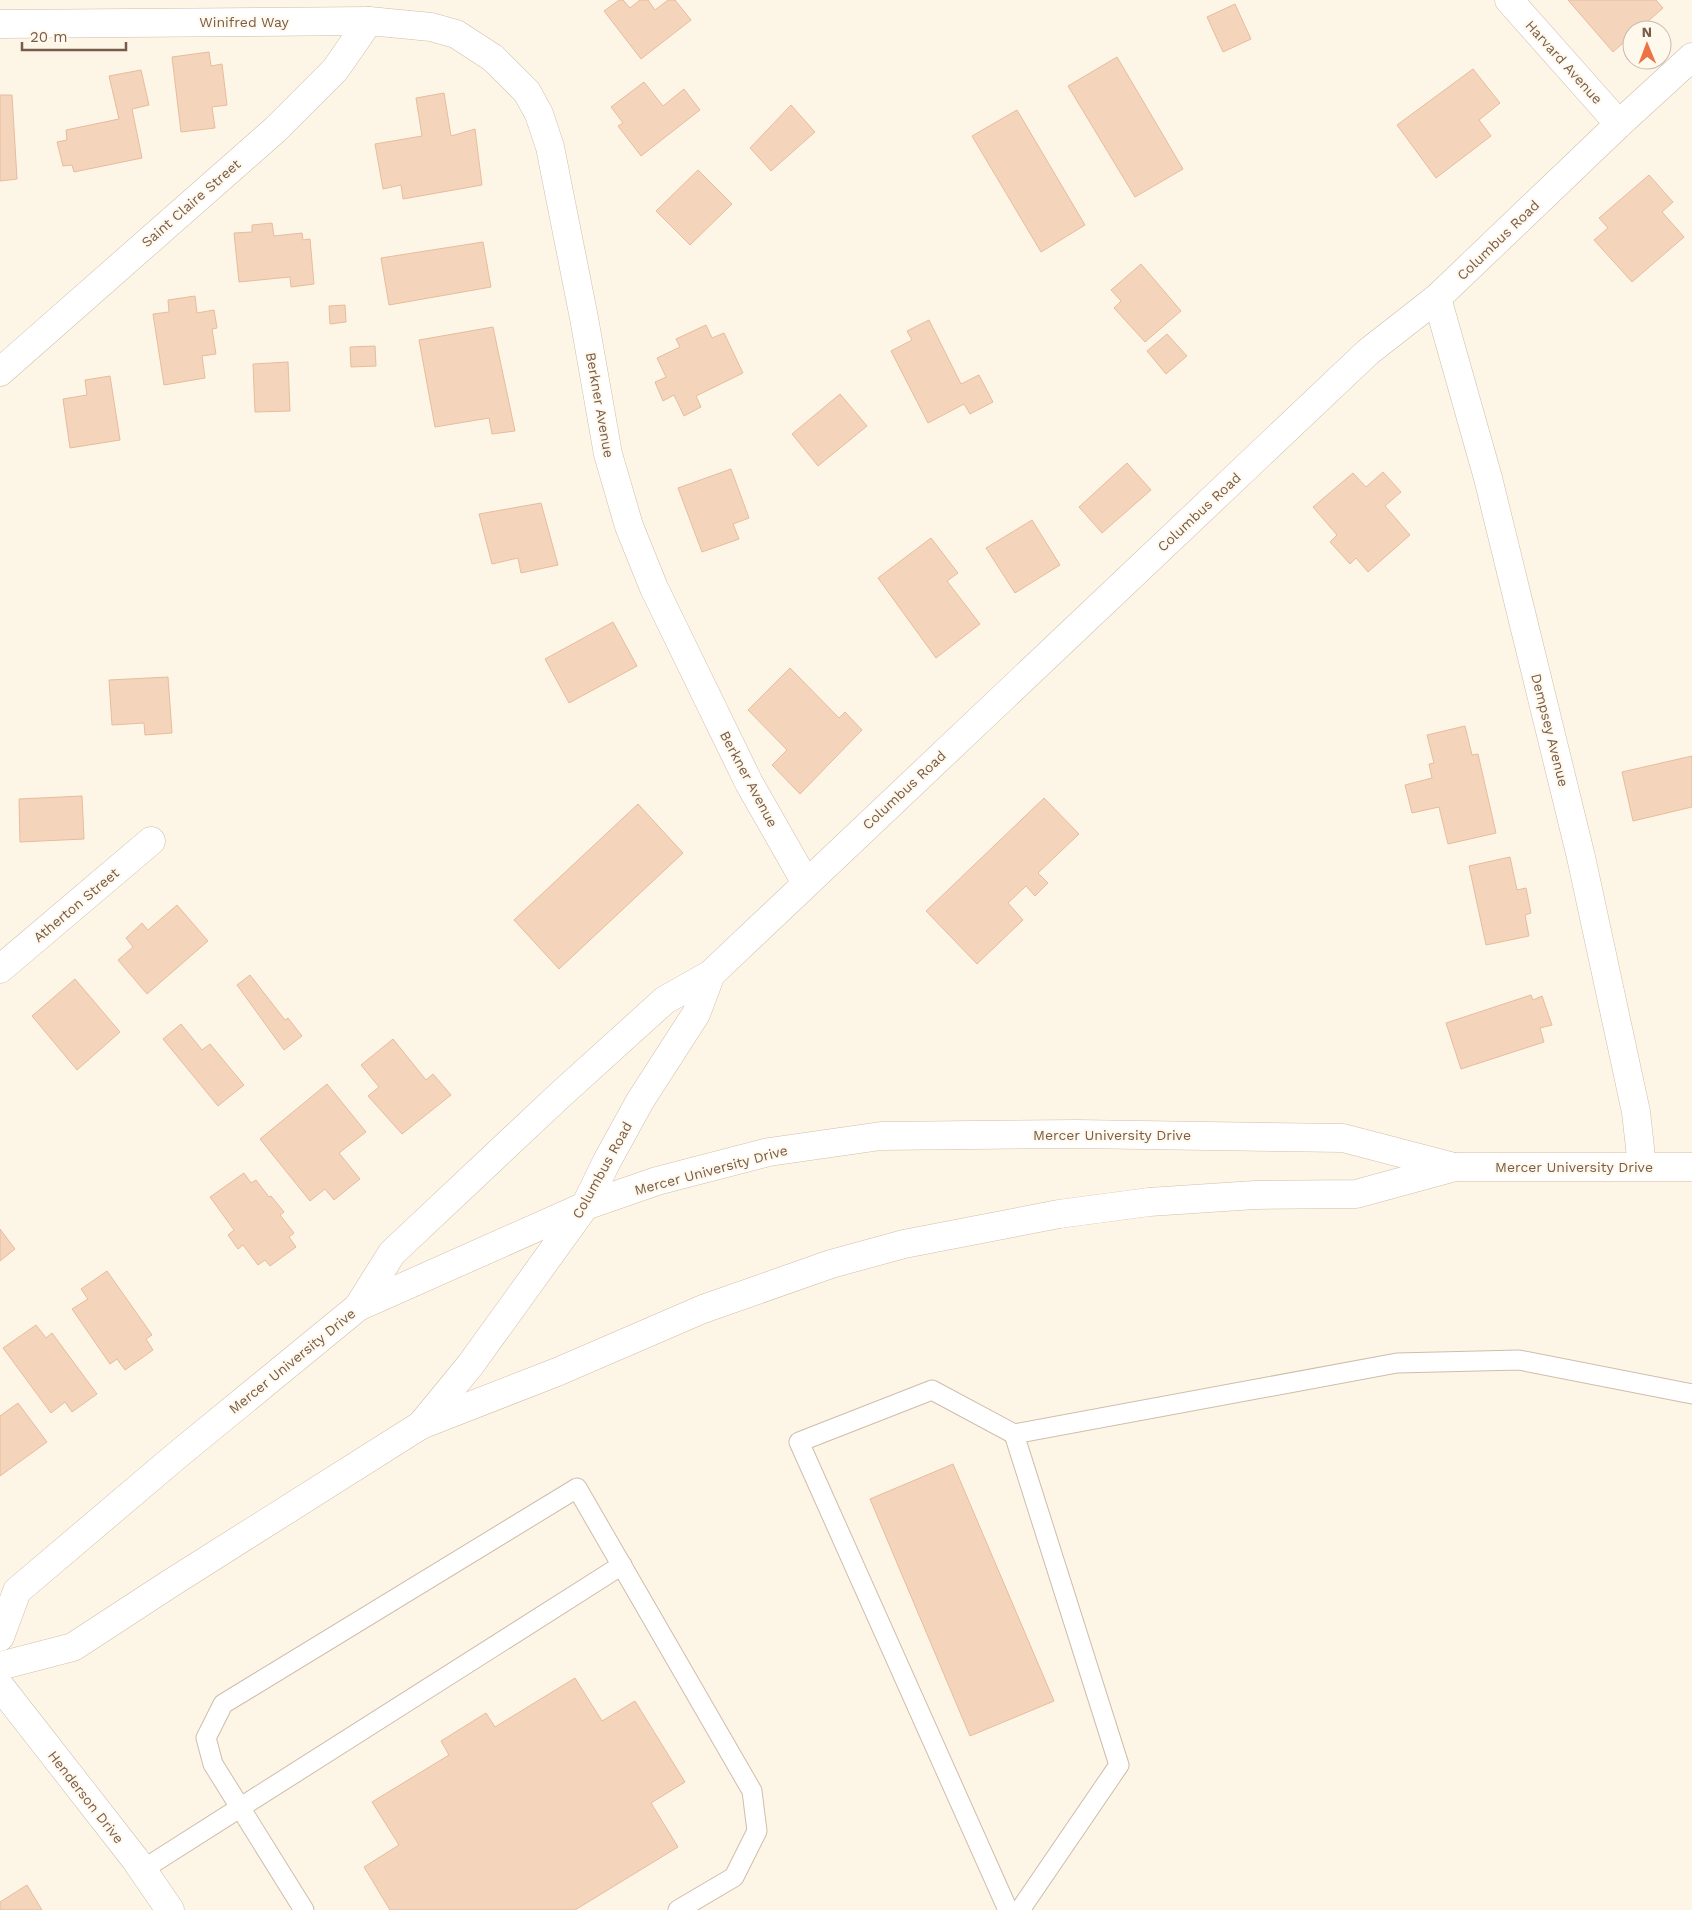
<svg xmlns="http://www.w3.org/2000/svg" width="1692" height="1910" font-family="'Work Sans',sans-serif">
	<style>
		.building { fill: #f4d5bc; stroke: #e7bc9c }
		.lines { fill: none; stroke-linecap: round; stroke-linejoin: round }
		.service-casing { stroke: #cfbdab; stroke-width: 21 }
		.minor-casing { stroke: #cfbdab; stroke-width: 29 }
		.tertiary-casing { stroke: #cfbdab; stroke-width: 29 }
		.secondary-casing { stroke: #d3bea8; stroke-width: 29 }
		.service { stroke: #fff; stroke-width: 19 }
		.minor { stroke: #fff; stroke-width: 28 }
		.tertiary { stroke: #fff; stroke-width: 28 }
		.secondary { stroke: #fff; stroke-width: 28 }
		.labels { text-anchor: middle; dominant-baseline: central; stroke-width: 4; stroke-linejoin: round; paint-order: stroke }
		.street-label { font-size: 14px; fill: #785c49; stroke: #fff9ed }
	</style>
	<rect width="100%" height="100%" fill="#fdf5e6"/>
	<g class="building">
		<polygon points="619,0 623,0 630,8 640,0 648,0 655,10 668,0 675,0 691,20 641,59 604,11"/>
		<polygon points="1568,0 1656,0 1663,8 1638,30 1632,30 1632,35 1613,52"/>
		<polygon points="1235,4 1251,39 1223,52 1207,17"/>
		<polygon points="209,52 211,66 222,64 227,105 212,107 215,128 181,132 172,57"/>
		<polygon points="1117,57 1183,169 1135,197 1068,86"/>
		<polygon points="1473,69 1500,103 1479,120 1491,136 1436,178 1397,125"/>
		<polygon points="141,70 149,105 132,109 142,158 74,172 72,165 63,166 57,142 67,140 66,130 119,119 109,76"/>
		<polygon points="644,82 663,106 684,89 700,110 641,156 618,126 623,123 611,107"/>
		<polygon points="444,93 451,136 475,129 482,185 403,199 401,185 383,189 375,144 422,136 416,98"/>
		<polygon points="0,95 12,95 17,179 0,181"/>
		<polygon points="791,105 815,132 771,171 750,148"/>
		<polygon points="1017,110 1085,225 1041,252 972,136"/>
		<polygon points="698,170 732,204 690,245 656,211"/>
		<polygon points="1649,175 1673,202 1662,212 1684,237 1632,282 1594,240 1608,228 1599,218"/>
		<polygon points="272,223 274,236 302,233 303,240 310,239 314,284 291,287 290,277 239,282 234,233 252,232 252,225"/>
		<polygon points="483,242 491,287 389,305 381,258"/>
		<polygon points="1141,264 1181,311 1145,342 1114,308 1121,301 1111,290"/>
		<polygon points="195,296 197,313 214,310 217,328 212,329 216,354 202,356 205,378 164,385 153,314 169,312 168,300"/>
		<polygon points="345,305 346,322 330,324 329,306"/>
		<polygon points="929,320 961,384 979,375 993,402 970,414 964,404 928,423 891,351 912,340 907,331"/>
		<polygon points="706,325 712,338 724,333 743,373 696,396 701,407 684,416 674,395 663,401 655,382 666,377 657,358 680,347 676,339"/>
		<polygon points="493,327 515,431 492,434 489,418 435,427 419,340"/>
		<polygon points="1167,334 1187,356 1166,374 1147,351"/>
		<polygon points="375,346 376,366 351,367 350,347"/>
		<polygon points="288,362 290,411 255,412 253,364"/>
		<polygon points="110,376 120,440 70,448 63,399 87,395 85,380"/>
		<polygon points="840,394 867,426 818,466 792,434"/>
		<polygon points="1127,463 1151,490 1102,533 1079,507"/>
		<polygon points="731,469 749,518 733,524 739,539 702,552 678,488"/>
		<polygon points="1383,472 1401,492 1385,506 1410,535 1368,572 1356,558 1350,564 1330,542 1337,535 1313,507 1353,473 1366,487"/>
		<polygon points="541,503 558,565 521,573 518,558 492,564 479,514"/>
		<polygon points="1032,520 1060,565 1015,593 986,548"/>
		<polygon points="931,538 958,573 947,581 980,624 936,658 878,578"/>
		<polygon points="613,622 637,666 569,703 545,659"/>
		<polygon points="790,668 839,718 845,712 862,730 800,794 772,765 787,750 748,710"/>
		<polygon points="168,677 172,733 145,735 144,723 112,725 109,680"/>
		<polygon points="1465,726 1472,755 1478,754 1496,833 1448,844 1439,807 1412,813 1405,785 1432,778 1429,764 1434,763 1427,735"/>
		<polygon points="1692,756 1692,807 1633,821 1622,772"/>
		<polygon points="82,796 84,839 20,842 19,799"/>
		<polygon points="1044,798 1079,834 1038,873 1048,883 1035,896 1026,886 1008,903 1023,920 977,964 926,911"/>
		<polygon points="638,804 683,853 559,969 514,920"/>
		<polygon points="1510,857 1517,890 1526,888 1531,913 1525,915 1529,936 1486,945 1469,866"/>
		<polygon points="177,905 208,941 147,994 118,960 133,947 126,938 142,923 148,930"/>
		<polygon points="250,975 285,1020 288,1018 302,1036 284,1050 237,985"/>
		<polygon points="75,979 120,1032 77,1070 32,1016"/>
		<polygon points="1531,995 1533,1000 1542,996 1552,1025 1540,1028 1544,1042 1461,1069 1446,1023"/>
		<polygon points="181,1024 202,1050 210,1044 244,1085 218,1106 163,1039"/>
		<polygon points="393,1039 426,1080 433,1074 451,1095 402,1134 368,1096 379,1087 361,1065"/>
		<polygon points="327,1084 366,1132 339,1153 360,1179 334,1200 325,1189 310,1201 260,1139"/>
		<polygon points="244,1173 251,1183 256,1180 269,1197 271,1196 284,1212 280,1215 294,1233 289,1237 296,1247 270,1266 265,1260 258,1265 243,1245 238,1249 228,1235 234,1230 210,1197"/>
		<polygon points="0,1229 15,1249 0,1261"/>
		<polygon points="107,1271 152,1335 146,1339 153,1350 125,1370 117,1359 110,1364 72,1309 88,1299 81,1289"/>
		<polygon points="36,1325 46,1338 52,1333 97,1394 72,1412 65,1402 51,1413 3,1348"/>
		<polygon points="18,1403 47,1442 0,1476 0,1416"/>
		<polygon points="953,1464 1054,1701 970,1736 870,1499"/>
		<polygon points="575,1678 602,1721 635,1701 685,1782 651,1803 678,1847 575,1910 390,1910 364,1867 399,1845 372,1802 449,1755 441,1741 486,1713 495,1727"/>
		<polygon points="27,1885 42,1910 0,1910 0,1902"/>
	</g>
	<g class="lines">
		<g class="service-casing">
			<g id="service">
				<polyline points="142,1870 622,1565"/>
				<polyline points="304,1910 213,1764 206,1738 223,1704 577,1488 752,1791 757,1831 734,1877 678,1910"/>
				<polyline points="1008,1910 799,1442 932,1390 1014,1434"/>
				<polyline points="1020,1910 1119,1765 1014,1434 1397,1363 1519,1360 1692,1394"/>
			</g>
		</g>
		<g class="minor-casing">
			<g id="minor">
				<polyline points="1509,0 1619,124"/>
				<polyline points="0,24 369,21 431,27 456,34 493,58 527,92 539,114 550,147 584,318 608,454 629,526 654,588 749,783 806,883"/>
				<polyline points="1437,298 1488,478 1581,857 1636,1112 1642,1166"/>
				<polyline points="0,372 276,129 335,70 369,21"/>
				<polyline points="0,969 151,841"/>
				<polyline points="0,1686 135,1859 170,1910"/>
			</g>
		</g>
		<g class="tertiary-casing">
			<g id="tertiary">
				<polyline points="358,1307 392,1253 560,1095 665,1000 711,974 1368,352 1437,298 1619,124 1692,57"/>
				<polyline points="421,1425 471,1364 585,1206 607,1161 640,1101 696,1014 711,974"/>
			</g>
		</g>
		<g class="secondary-casing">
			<g id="secondary">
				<polyline points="0,1637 17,1591 175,1457 358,1307 585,1206 657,1181 769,1152 881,1136 1077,1134 1343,1138 1454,1167"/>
				<polyline points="0,1666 73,1647 171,1583 421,1425 557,1372 703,1309 831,1264 904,1244 1059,1214 1149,1202 1255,1195 1356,1194 1455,1167 1692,1167"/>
			</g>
		</g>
		<use href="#service" class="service"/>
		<use href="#minor" class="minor"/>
		<use href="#tertiary" class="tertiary"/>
		<use href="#secondary" class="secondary"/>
	</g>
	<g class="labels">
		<g class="street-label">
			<text x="244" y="22">Winifred Way</text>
			<text transform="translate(1564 62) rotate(48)">Harvard Avenue</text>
			<text transform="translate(191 203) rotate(-41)">Saint Claire Street</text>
			<text transform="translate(1498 240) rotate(-44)">Columbus Road</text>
			<text transform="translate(600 405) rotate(80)">Berkner Avenue</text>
			<text transform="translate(1199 512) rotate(-43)">Columbus Road</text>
			<text transform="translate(1550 730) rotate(76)">Dempsey Avenue</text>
			<text transform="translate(749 779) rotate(62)">Berkner Avenue</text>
			<text transform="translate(904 790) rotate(-43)">Columbus Road</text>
			<text transform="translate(76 905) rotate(-40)">Atherton Street</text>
			<text x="1112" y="1135">Mercer University Drive</text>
			<text x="1574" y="1167">Mercer University Drive</text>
			<text transform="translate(602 1170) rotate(-61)">Columbus Road</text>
			<text transform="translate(711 1170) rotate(-15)">Mercer University Drive</text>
			<text transform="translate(292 1361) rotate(-39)">Mercer University Drive</text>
			<text transform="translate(86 1797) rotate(52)">Henderson Drive</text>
		</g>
	</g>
	<g transform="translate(1647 45) rotate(359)"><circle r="24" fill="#fff9ed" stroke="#c9baab"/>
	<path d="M0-4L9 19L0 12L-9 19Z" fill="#ec7346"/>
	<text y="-8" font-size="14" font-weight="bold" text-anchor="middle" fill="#785c49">N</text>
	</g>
	<path d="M22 42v8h104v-8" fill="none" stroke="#785c49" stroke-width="2.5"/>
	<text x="30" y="42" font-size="15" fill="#785c49" stroke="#fff9ed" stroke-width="4" paint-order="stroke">20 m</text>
</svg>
